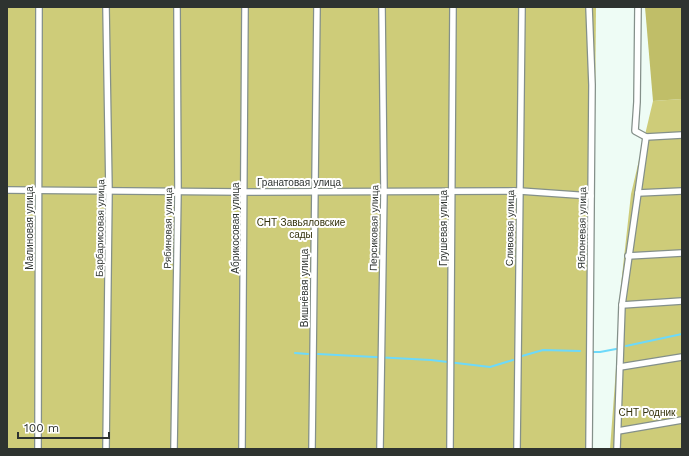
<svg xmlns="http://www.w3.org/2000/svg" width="689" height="456" font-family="'Work Sans',sans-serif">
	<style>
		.green { fill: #cecc79 }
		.forest { fill: #c0be68 }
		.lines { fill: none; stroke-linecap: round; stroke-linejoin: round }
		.stream { stroke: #6dd9fa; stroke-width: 2 }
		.minor-casing { stroke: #84908a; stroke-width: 8 }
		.minor { stroke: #fff; stroke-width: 5.5 }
		.labels { text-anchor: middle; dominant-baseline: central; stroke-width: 4; stroke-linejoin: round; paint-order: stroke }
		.street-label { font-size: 10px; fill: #2e3330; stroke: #fff }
		.park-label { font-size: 10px; fill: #33310b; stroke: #fff }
	</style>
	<rect width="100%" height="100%" fill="#eefcf5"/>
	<g class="green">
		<polygon points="7,7 596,7 592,449 7,449"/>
		<polygon points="682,99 682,449 610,449 617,355 619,303 631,194 653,101"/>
	</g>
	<polygon class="forest" points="645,7 682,7 682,99 653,101"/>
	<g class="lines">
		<g class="stream">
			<polyline points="626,346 682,334"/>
			<polyline points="594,352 600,352 616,349"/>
			<polyline points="295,353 308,354"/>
			<polyline points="318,354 431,360 490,367 513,360"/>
			<polyline points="522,356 543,350 580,351"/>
		</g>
		<g class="minor-casing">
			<g id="minor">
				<polyline points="638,7 637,102 635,131 646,137 682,135"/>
				<polyline points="646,137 622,305 682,301"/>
				<polyline points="7,190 244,192 520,191 591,196"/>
				<polyline points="638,193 682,191"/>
				<polyline points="628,256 682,253"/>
				<polyline points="620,367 682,357"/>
				<polyline points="618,431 682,420"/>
				<polyline points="38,449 39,7"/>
				<polyline points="106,449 109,191 106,7"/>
				<polyline points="174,449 178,191 177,7"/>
				<polyline points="242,449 245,7"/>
				<polyline points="312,449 317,7"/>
				<polyline points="380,449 384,191 382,7"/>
				<polyline points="450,449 453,7"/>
				<polyline points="517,449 522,7"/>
				<polyline points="589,449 592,85 589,7"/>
				<polyline points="617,449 622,305"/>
			</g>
		</g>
		<use href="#minor" class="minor"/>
	</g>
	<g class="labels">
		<g class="street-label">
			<text x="299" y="182">Гранатовая улица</text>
			<text transform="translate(29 228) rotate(-90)">Малиновая улица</text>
			<text transform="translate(100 228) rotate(-89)">Барбарисовая улица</text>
			<text transform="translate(168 228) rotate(-89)">Рябиновая улица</text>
			<text transform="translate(235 228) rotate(-90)">Абрикосовая улица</text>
			<text transform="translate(374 228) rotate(-89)">Персиковая улица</text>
			<text transform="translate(443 228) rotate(-90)">Грушевая улица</text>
			<text transform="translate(510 228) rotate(-89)">Сливовая улица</text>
			<text transform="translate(582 228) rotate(-89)">Яблоневая улица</text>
			<text transform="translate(304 288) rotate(-90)">Вишнёвая улица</text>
		</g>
		<g class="park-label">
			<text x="301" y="222">СНТ Завьяловские<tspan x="301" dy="12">сады</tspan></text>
			<text x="647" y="412">СНТ Родник</text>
		</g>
	</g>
	<rect width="689" height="456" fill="none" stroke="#2e3330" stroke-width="16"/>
	<path d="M18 432v6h91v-6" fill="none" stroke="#2e3330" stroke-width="2"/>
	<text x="24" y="432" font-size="12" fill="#2e3330" stroke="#ffffff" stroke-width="3" paint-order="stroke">100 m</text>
</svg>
